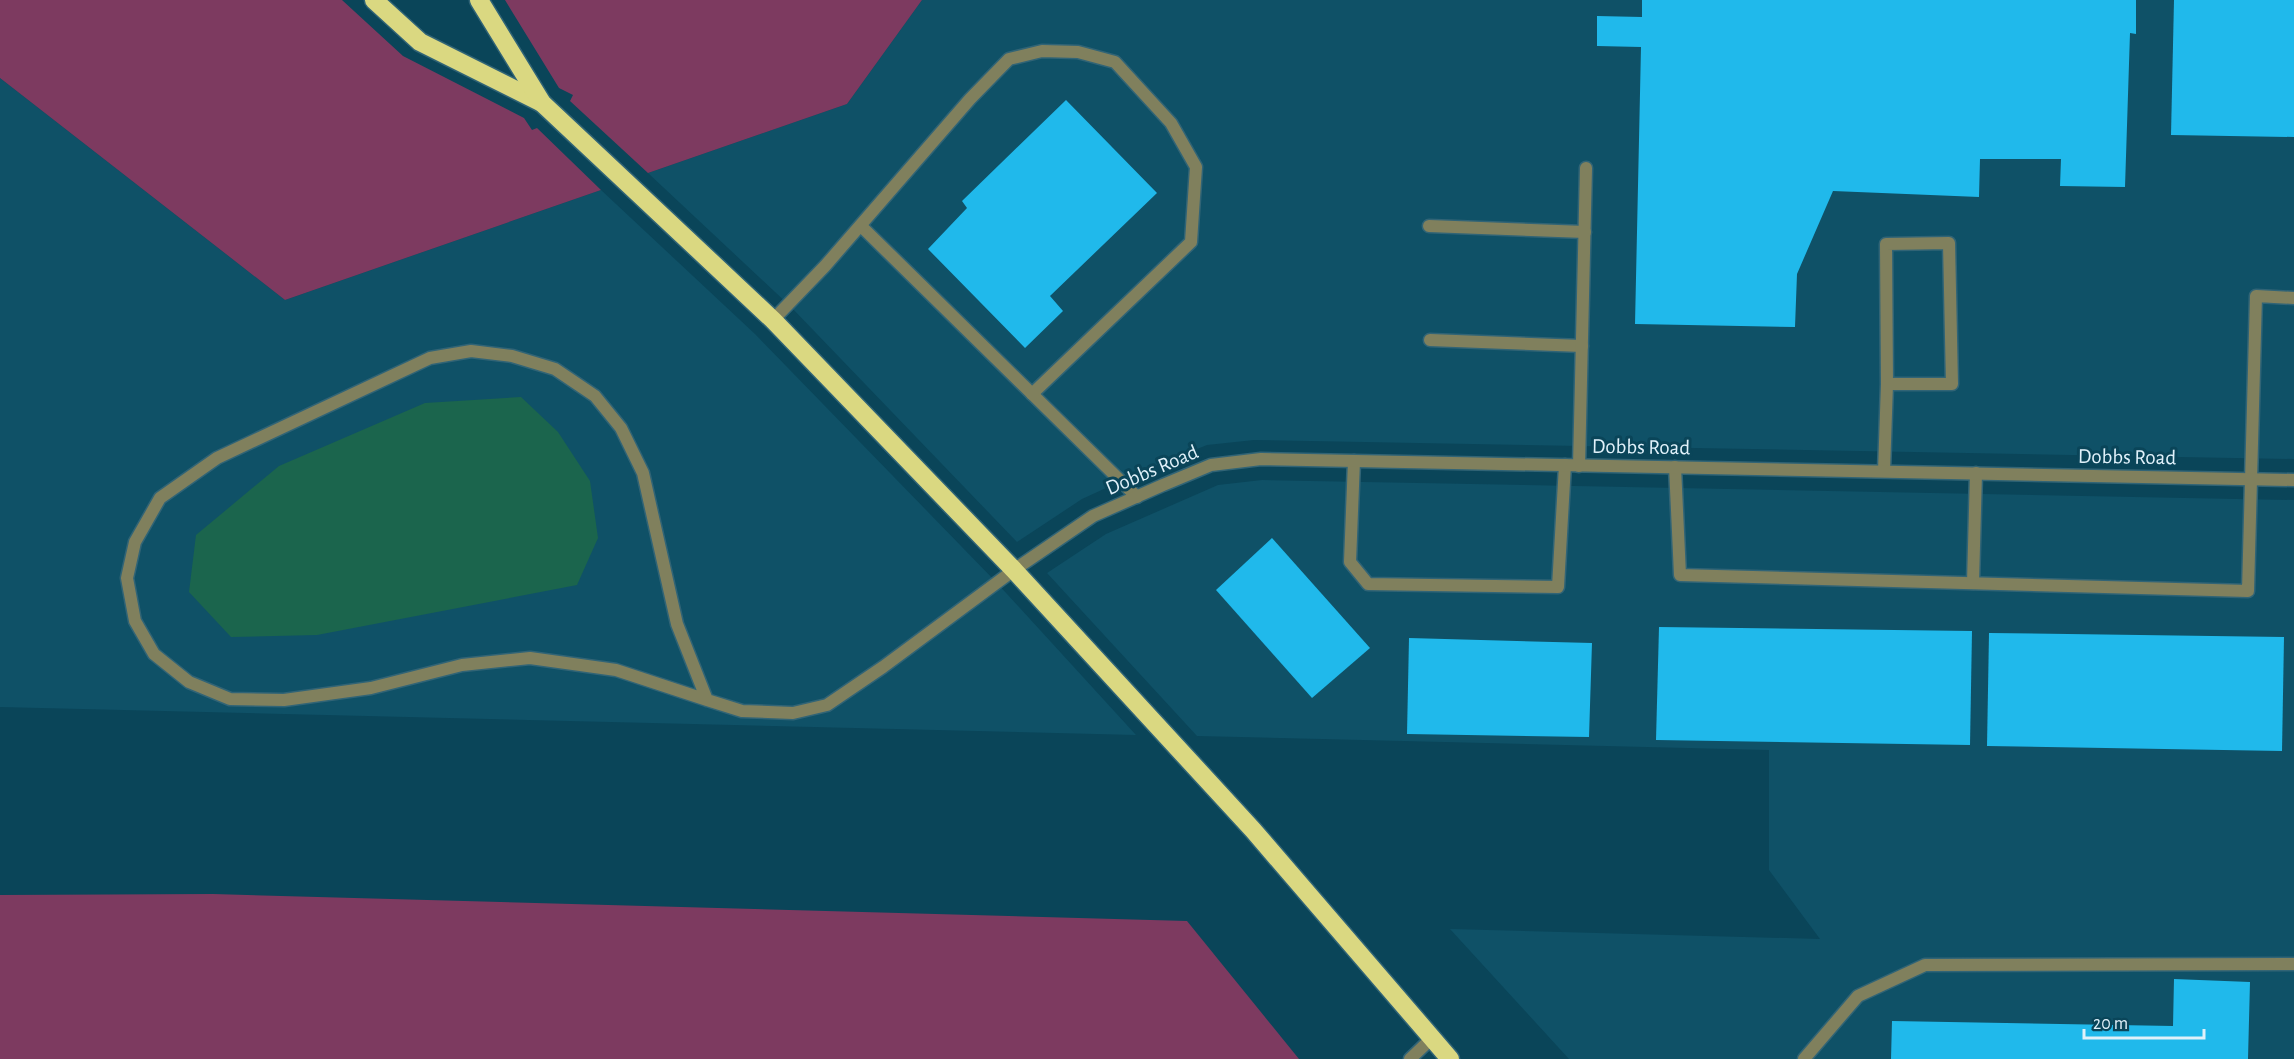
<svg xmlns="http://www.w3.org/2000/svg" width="2294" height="1059" font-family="'Alegreya Sans',sans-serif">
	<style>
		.built { fill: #0f5167 }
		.green { fill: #7d3a60 }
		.water { fill: #1b654d }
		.building { fill: #20b9eb }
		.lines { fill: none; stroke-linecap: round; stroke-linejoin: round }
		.lane-casing { stroke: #316476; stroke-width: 15 }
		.street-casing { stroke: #316476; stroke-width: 15 }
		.highway-casing { stroke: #316476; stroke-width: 21 }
		.lane { stroke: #80805d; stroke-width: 12 }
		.street { stroke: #80805d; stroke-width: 12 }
		.highway { stroke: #dad881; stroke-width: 18 }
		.labels { text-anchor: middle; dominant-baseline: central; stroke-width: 6; stroke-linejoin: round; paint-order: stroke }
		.street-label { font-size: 21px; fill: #e0f1fa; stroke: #0a4559 }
	</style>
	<rect width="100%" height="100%" fill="#0a4559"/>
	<g class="built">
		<polygon points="922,0 2294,0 2294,459 1254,440 1207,445 1152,467 1082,499 1017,542 791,307 648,173 847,104"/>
		<polygon points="0,78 285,300 601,190 755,334 996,582 1136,735 0,707"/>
		<polygon points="1262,480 2294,500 2294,1059 1569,1059 1450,929 1820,939 1769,870 1769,750 1197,736 1047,573 1106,534 1218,485"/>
	</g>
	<g class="green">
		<polygon points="0,0 342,0 403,56 524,118 532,130 537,128 601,190 285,300 0,78"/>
		<polygon points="505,0 922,0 847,104 648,173 570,101 573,95 559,88"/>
		<polygon points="213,894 1187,921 1299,1059 0,1059 0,895"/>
	</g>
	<polygon class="water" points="521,397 558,432 590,481 598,538 577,585 317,635 231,637 189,592 196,535 279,466 425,403"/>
	<g class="building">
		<polygon points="1642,0 2136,0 2136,34 2130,33 2125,187 2060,186 2061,159 1980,159 1979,197 1833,191 1797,274 1795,327 1635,324 1641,47 1597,46 1597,16 1642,17"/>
		<polygon points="2174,0 2294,0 2294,137 2171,135"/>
		<polygon points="1066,100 1157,193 1050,296 1063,311 1025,348 928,249 967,208 962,201"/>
		<polygon points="1272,538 1370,648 1312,698 1216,590"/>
		<polygon points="1659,627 1972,631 1970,745 1656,740"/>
		<polygon points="1989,633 2284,637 2282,751 1987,746"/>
		<polygon points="1409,638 1592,643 1589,737 1407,734"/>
		<polygon points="2174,979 2250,982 2248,1059 1891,1059 1892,1021 2173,1026"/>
	</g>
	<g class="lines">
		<g class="lane-casing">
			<g id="lane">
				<polyline points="861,226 1137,497"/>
				<polyline points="1429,226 1585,232"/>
				<polyline points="773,320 825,266 970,99 1009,59 1042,51 1078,52 1115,62 1171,123 1196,167 1191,242 1032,394"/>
				<polyline points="1430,340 1582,346"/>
				<polyline points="1354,461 1350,562 1368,584 1558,587 1565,465"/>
				<polyline points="1579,466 1586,168"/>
				<polyline points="1675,467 1680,575 2248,591 2256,296 2294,298"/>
				<polyline points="1884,471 1887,384 1886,244 1949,243 1952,384 1887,384"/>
				<polyline points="1973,583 1976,473"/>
				<polyline points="707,700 677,624 643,473 621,428 595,396 555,369 512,356 471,351 430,358 217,458 160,498 135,542 127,578 135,621 154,654 189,682 230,699 284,700 371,688 462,665 530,658 616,670 707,700 742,711 793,713 827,705 883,667 1014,570"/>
				<polyline points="1804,1059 1858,996 1925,965 2294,964"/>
			</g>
		</g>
		<g class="street-casing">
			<g id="street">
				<polyline points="1014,570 1093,516 1163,485 1211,465 1261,459 2294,480"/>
				<polyline points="1410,1059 1432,1038"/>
			</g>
		</g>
		<g class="highway-casing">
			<g id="highway">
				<polyline points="374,0 420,42 542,103"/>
				<polyline points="479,0 542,103 773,320 1014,570 1253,830 1450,1059"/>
			</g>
		</g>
		<use href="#lane" class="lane"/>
		<use href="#street" class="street"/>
		<use href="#highway" class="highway"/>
	</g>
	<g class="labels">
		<g class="street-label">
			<text transform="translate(1641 447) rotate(1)">Dobbs Road</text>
			<text transform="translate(2127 457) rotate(1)">Dobbs Road</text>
			<text transform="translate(1152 470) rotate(-23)">Dobbs Road</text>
		</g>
	</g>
	<path d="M2084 1029v9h120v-9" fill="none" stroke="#e0f1fa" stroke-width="3"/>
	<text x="2093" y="1029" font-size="18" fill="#e0f1fa" stroke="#0a4559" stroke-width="4.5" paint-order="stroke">20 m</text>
</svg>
